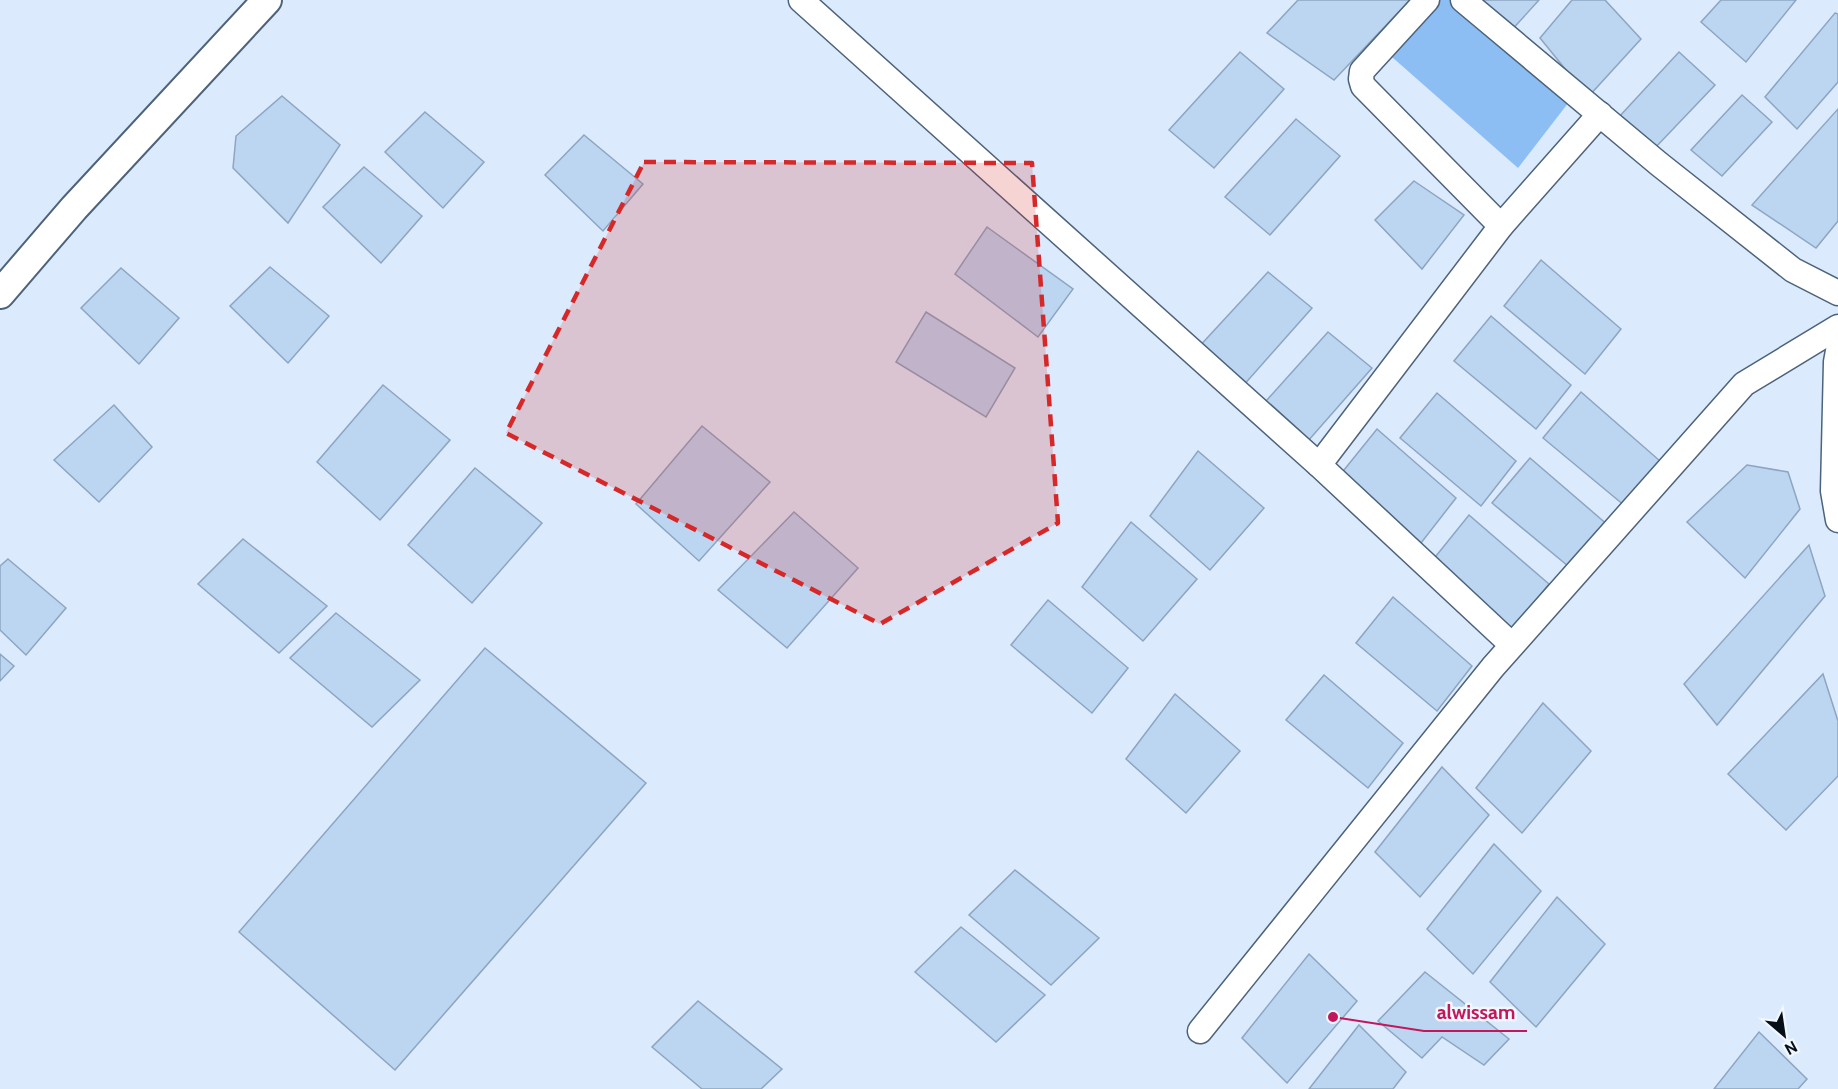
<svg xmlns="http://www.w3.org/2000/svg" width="1838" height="1089" font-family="Cabin,sans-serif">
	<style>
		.green { fill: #8cbef4 }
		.building { fill: #bcd6f2; stroke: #8ca5c0; stroke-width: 1.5 }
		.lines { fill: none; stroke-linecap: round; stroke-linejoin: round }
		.minor-casing { stroke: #4c637b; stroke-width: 27 }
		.tertiary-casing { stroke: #4c637b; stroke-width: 32 }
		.minor { stroke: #fff; stroke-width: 24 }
		.tertiary { stroke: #fff; stroke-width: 28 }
		.marked { fill: #d62828; fill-opacity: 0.2; stroke: #d62828; stroke-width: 4.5; stroke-dasharray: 12 8; stroke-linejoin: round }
		.leader { fill: none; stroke: #c2185b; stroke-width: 2 }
		.callout-dot { fill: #c2185b; stroke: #f2f7fd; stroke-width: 2 }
		.callout-label { font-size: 20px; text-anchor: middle; font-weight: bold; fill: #c2185b; stroke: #f2f7fd; stroke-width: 5; stroke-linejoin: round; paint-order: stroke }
	</style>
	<rect width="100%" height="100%" fill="#dbebfd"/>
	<polygon class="green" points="1440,0 1470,0 1579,89 1518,168 1392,57"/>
	<g class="building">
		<polygon points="1298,0 1410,0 1334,80 1267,33"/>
		<polygon points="1482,0 1539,0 1509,33 1483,8"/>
		<polygon points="1572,0 1605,0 1641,39 1588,97 1540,38"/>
		<polygon points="1721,0 1796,0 1746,62 1701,22"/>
		<polygon points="1835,13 1838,14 1838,82 1797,129 1765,97"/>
		<polygon points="1240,52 1284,89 1214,168 1169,130"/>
		<polygon points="1679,52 1715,85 1654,149 1618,118"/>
		<polygon points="1742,95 1772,122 1722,176 1691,150"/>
		<polygon points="282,96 340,145 288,223 233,168 236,136"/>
		<polygon points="1838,109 1838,221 1816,248 1752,205"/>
		<polygon points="425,112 484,162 443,208 385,152"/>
		<polygon points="1296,119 1340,156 1270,235 1225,197"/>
		<polygon points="584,135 643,184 603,231 545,175"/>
		<polygon points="364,167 422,216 381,263 323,207"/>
		<polygon points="1414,181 1464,215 1422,269 1375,220"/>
		<polygon points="987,227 1073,289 1038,337 955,274"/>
		<polygon points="1541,260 1621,329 1585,374 1504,306"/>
		<polygon points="270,267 329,316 288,363 230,306"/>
		<polygon points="121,268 179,318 139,364 81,308"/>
		<polygon points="1268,272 1312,308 1242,387 1197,349"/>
		<polygon points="926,312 1015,368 986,417 896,362"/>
		<polygon points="1491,316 1571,385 1536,429 1454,361"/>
		<polygon points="1328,332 1372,368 1308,441 1266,401"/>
		<polygon points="383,385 450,440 380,520 317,462"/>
		<polygon points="1581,392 1660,461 1625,506 1543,438"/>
		<polygon points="1437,393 1516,461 1481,506 1400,438"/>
		<polygon points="114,405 152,447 99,502 54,460"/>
		<polygon points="702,426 770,482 699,561 636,504"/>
		<polygon points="1377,429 1456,498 1421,543 1340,475"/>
		<polygon points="1198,451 1264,508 1210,570 1150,516"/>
		<polygon points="1530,458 1609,526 1574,571 1492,503"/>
		<polygon points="1747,465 1788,472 1800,509 1745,578 1687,522"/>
		<polygon points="475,468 542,523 472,603 408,545"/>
		<polygon points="794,512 858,568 787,648 718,590"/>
		<polygon points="1469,515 1549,584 1513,629 1432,561"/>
		<polygon points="1131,522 1197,579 1143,641 1082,587"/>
		<polygon points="243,539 327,606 279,653 198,584"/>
		<polygon points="1809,545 1825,596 1717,725 1684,684"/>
		<polygon points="8,559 66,608 26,655 0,630 0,566"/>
		<polygon points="1393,597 1472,666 1437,711 1356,643"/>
		<polygon points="1048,600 1128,668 1092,713 1011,645"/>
		<polygon points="336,613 420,680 372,727 290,658"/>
		<polygon points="485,648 646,783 395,1070 239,932"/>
		<polygon points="0,654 14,666 0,681"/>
		<polygon points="1823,674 1838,721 1838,776 1786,830 1728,774"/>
		<polygon points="1324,675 1403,743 1368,788 1286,720"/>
		<polygon points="1175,694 1240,751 1186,813 1126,759"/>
		<polygon points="1543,703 1591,751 1522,833 1476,788"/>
		<polygon points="1442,767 1489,815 1420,897 1375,852"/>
		<polygon points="1494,844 1541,891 1473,974 1427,929"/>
		<polygon points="1015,870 1099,938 1051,985 969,915"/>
		<polygon points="1557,897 1605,944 1536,1027 1490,982"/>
		<polygon points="961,927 1045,995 996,1042 915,972"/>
		<polygon points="1309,954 1357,1001 1287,1083 1242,1038"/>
		<polygon points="1425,972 1509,1039 1484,1065 1442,1037 1422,1058 1378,1021"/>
		<polygon points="698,1001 782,1069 761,1089 702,1089 652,1047"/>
		<polygon points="1359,1025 1406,1072 1393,1089 1309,1089"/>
		<polygon points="1759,1032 1807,1079 1798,1089 1714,1089"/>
	</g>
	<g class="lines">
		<g class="minor-casing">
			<g id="minor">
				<polyline points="801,0 1319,465"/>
				<polyline points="1427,0 1362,71 1361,79 1363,86 1501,226"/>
				<polyline points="1463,0 1659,164 1793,270 1838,293"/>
				<polyline points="1838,351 1836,362 1833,491 1838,520"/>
				<polyline points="1512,645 1319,465 1501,226 1600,114"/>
				<polyline points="1200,1031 1493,667 1744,384 1838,327"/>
			</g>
		</g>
		<g class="tertiary-casing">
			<polyline id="tertiary" points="0,294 74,208 267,0"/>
		</g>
		<use href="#minor" class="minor"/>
		<use href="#tertiary" class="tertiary"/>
	</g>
	<path class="marked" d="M644 162 1032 163 1058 523 880 624 506 433Z"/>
	<path class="leader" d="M1333 1017L1424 1031H1527"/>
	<circle class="callout-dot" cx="1333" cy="1017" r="6"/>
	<g class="callout-label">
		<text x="1476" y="1019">alwissam</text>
	</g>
	<g transform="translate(1784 1035) rotate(151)" stroke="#f2f7fd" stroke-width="4.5" paint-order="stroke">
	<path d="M0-4.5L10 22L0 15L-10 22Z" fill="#060f18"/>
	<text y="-9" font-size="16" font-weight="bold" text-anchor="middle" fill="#060f18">N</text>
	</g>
</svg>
